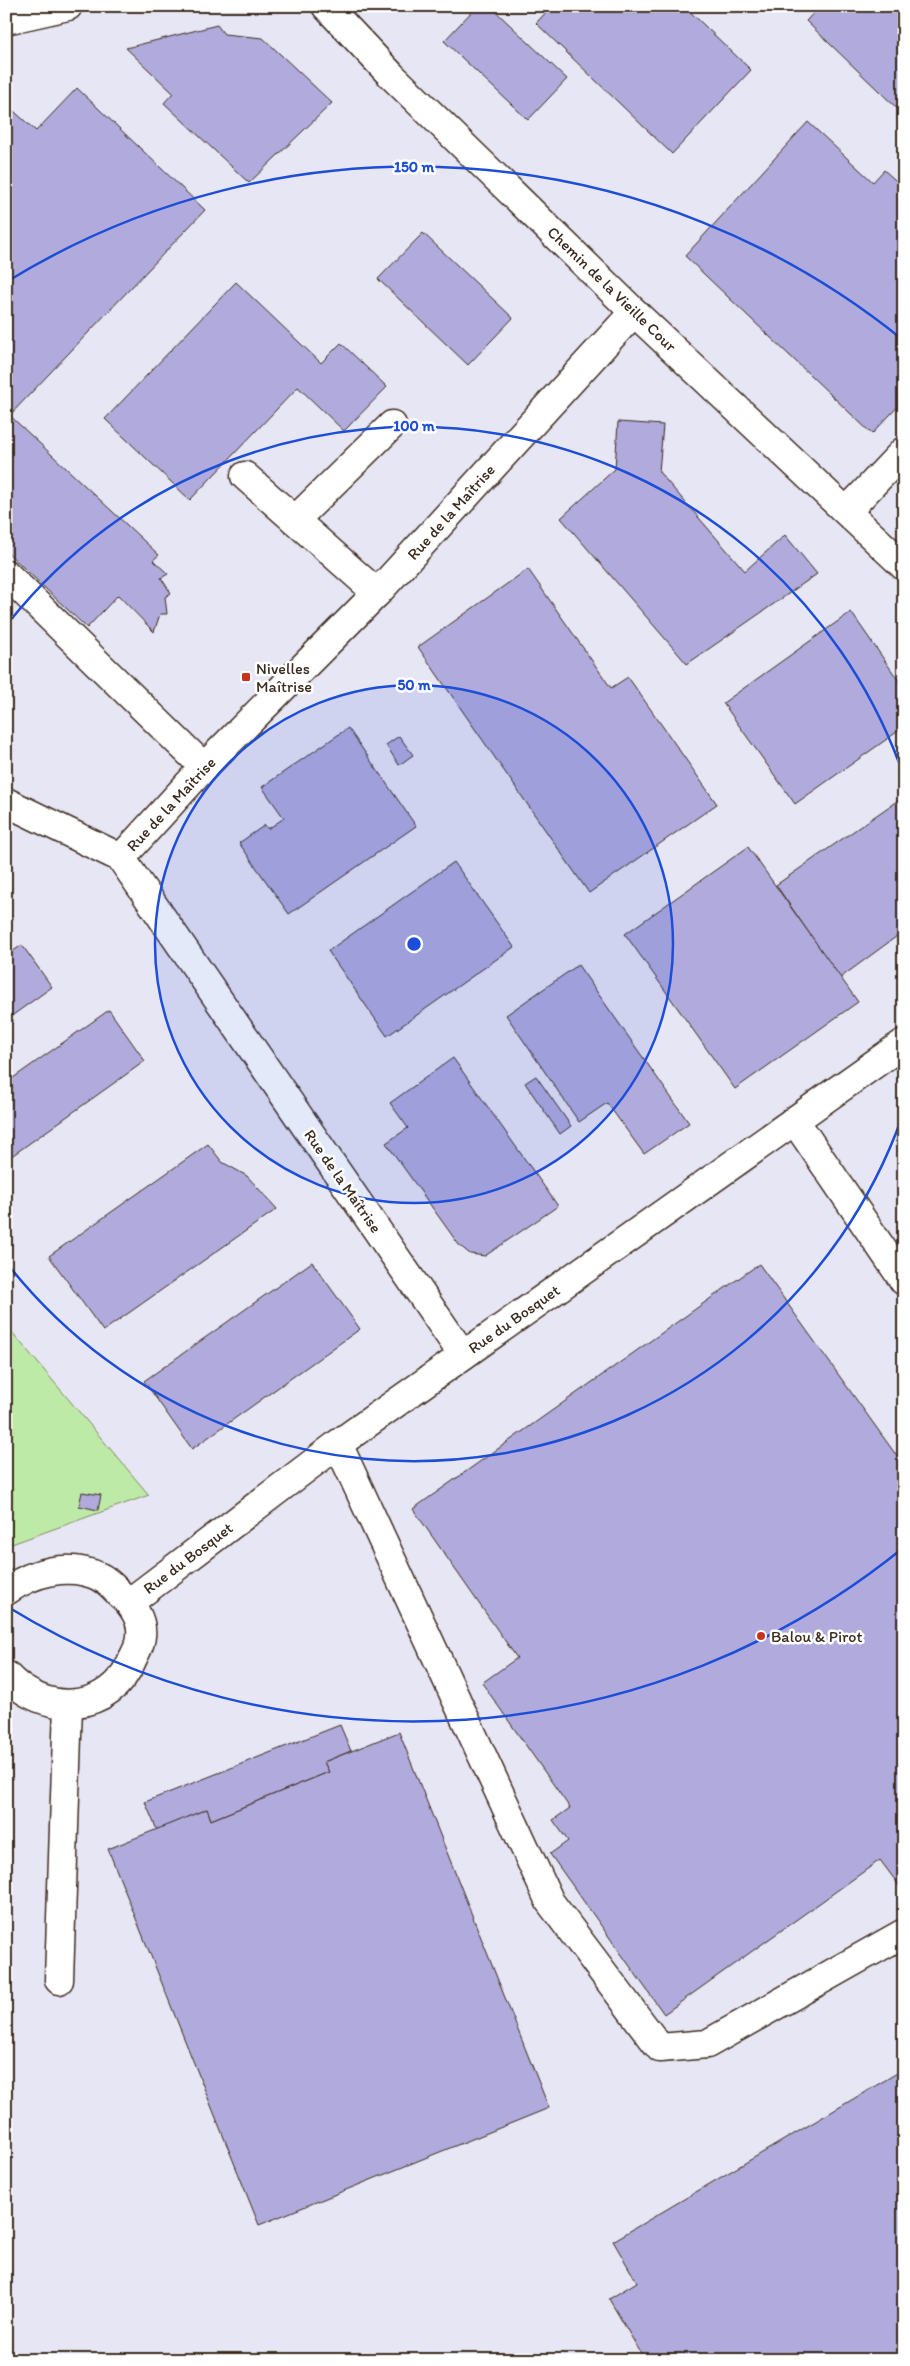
<svg xmlns="http://www.w3.org/2000/svg" width="910" height="2366" font-family="Itim,sans-serif">
	<style>
		.built { fill: #e7e6f4 }
		.green { fill: #beeaa7; stroke: #7c8a62 }
		.building { fill: #b0abdc; stroke: #3b2a1e }
		.lines { fill: none; stroke-linecap: round; stroke-linejoin: round }
		.minor-casing { stroke: #3b2a1e; stroke-width: 31 }
		.minor { stroke: #fff; stroke-width: 28 }
		.ring { fill: none; stroke: #1d4ed8; stroke-width: 2.5 }
		.poi-dot { fill: #c8321e; stroke: #fff; stroke-width: 2 }
		.labels { text-anchor: middle; dominant-baseline: central; stroke-width: 5; stroke-linejoin: round; paint-order: stroke }
		.street-label { font-size: 16px; fill: #3b2a1e; stroke: #fff }
		.poi-label { font-size: 16px; fill: #3b2a1e; stroke: #fff; text-anchor: start }
		.centre { fill: #1d4ed8; stroke: #fff; stroke-width: 2.5 }
		.ring-label { font-size: 15px; text-anchor: middle; font-weight: bold; fill: #1d4ed8; stroke: #fff; stroke-width: 5; stroke-linejoin: round; paint-order: stroke }
	</style>
	<rect width="100%" height="100%" fill="#fff"/>
	<filter id="ink" filterUnits="userSpaceOnUse"><feTurbulence type="fractalNoise" baseFrequency=".02" numOctaves="2"/><feDisplacementMap in="SourceGraphic" scale="10" xChannelSelector="R" yChannelSelector="G"/><feConvolveMatrix kernelMatrix="1 2 1 2 8 2 1 2 1" color-interpolation-filters="sRGB"/></filter>
	<g filter="url(#ink)">
		<rect class="built" x="6" y="6" width="898" height="2354"/>
		<polygon class="green" points="6,1325 149,1495 6,1546"/>
		<g class="building">
			<polygon points="477,6 490,6 567,79 528,120 444,41"/>
			<polygon points="552,6 684,6 751,70 672,154 536,23"/>
			<polygon points="820,6 904,6 904,115 806,21"/>
			<polygon points="217,25 224,34 263,38 332,103 249,183 164,103 173,93 126,48"/>
			<polygon points="77,88 205,210 10,415 6,412 6,104 36,131"/>
			<polygon points="808,122 873,182 884,170 904,188 904,400 872,434 685,256"/>
			<polygon points="423,233 513,318 468,365 378,279"/>
			<polygon points="236,282 321,363 341,343 387,387 344,431 298,387 190,500 105,419"/>
			<polygon points="6,412 159,555 153,560 168,574 161,578 171,593 165,597 167,614 160,614 154,632 118,595 87,628 6,551"/>
			<polygon points="618,422 663,425 659,472 745,571 785,535 817,574 687,664 561,518 615,469"/>
			<polygon points="528,569 611,688 628,677 717,804 589,893 418,647"/>
			<polygon points="851,612 901,684 904,683 904,727 795,804 723,703"/>
			<polygon points="348,728 416,826 289,914 239,843 265,825 268,829 284,818 262,787"/>
			<polygon points="399,736 413,755 399,765 386,745"/>
			<polygon points="904,796 904,931 840,978 776,885"/>
			<polygon points="748,847 858,1002 735,1089 625,934"/>
			<polygon points="454,862 514,947 387,1036 328,951"/>
			<polygon points="22,945 52,987 6,1020 6,956"/>
			<polygon points="578,965 689,1123 644,1154 607,1103 579,1122 506,1015"/>
			<polygon points="109,1010 145,1061 6,1160 6,1083"/>
			<polygon points="453,1058 558,1206 485,1256 470,1254 459,1245 386,1143 408,1128 390,1103"/>
			<polygon points="536,1076 571,1126 560,1134 525,1083"/>
			<polygon points="208,1144 222,1162 247,1176 277,1209 103,1331 49,1256"/>
			<polygon points="312,1262 360,1329 192,1449 144,1381"/>
			<polygon points="759,1264 904,1466 904,1892 880,1860 664,2014 550,1854 568,1841 553,1820 570,1808 482,1683 517,1658 413,1509"/>
			<polygon points="82,1492 101,1495 98,1510 79,1506"/>
			<polygon points="340,1725 351,1751 324,1762 329,1772 211,1820 207,1809 157,1830 145,1802"/>
			<polygon points="399,1732 549,2108 259,2225 108,1849 207,1809 211,1820 329,1772 324,1762"/>
			<polygon points="904,2069 904,2360 645,2360 609,2299 637,2282 613,2241"/>
		</g>
		<g class="lines">
			<g class="minor-casing">
				<g id="minor">
					<polyline points="326,6 391,75 634,312 904,566"/>
					<polyline points="6,20 68,6"/>
					<polyline points="245,476 377,593"/>
					<polyline points="848,510 904,451"/>
					<polyline points="295,520 392,425"/>
					<polyline points="6,574 204,767"/>
					<polyline points="6,802 121,858"/>
					<polyline points="795,1121 904,1281"/>
					<polyline points="463,1355 121,858 204,767 377,593 634,312"/>
					<polyline points="338,1444 550,1902 660,2048 707,2044 904,1933"/>
					<path d="M6 1591C33 1572 69 1562 100 1577 107 1580 114 1588 120 1594 132 1604 143 1620 141 1636 141 1643 136 1652 133 1658 111 1714 44 1717 6 1675"/>
					<polyline points="130,1602 338,1444 904,1043"/>
					<polyline points="59,1980 68,1705"/>
				</g>
			</g>
			<use href="#minor" class="minor"/>
		</g>
	</g>
	<circle cx="414" cy="944" r="259" fill="#1d4ed8" fill-opacity=".12"/>
	<g class="ring">
		<circle cx="414" cy="944" r="259"/>
		<path d="M902 1117A518 518 0 0 1 9 1266M9 622A518 518 0 0 1 902 771"/>
		<path d="M903 1548A777 777 0 0 1 8 1607M8 281A777 777 0 0 1 903 340"/>
	</g>
	<g class="poi-dot">
		<rect x="241" y="672" width="10" height="10" rx="2.5"/>
		<circle cx="761" cy="1636" r="5"/>
	</g>
	<g class="labels">
		<g class="street-label">
			<text transform="translate(612 289) rotate(44)">Chemin de la Vieille Cour</text>
			<text transform="translate(451 512) rotate(-48)">Rue de la Maîtrise</text>
			<text transform="translate(171 804) rotate(-47)">Rue de la Maîtrise</text>
			<text transform="translate(343 1181) rotate(55)">Rue de la Maîtrise</text>
			<text transform="translate(514 1319) rotate(-35)">Rue du Bosquet</text>
			<text transform="translate(188 1558) rotate(-37)">Rue du Bosquet</text>
		</g>
		<g class="poi-label">
			<text x="256" y="668">Nivelles<tspan x="256" dy="18">Maîtrise</tspan></text>
			<text x="771" y="1636">Balou &amp; Pirot</text>
		</g>
	</g>
	<circle cx="414" cy="944" r="8" class="centre"/>
	<g class="ring-label">
		<text x="414" y="172">150 m</text>
		<text x="414" y="431">100 m</text>
		<text x="414" y="690">50 m</text>
	</g>
	<rect width="910" height="2366" fill="none" stroke="#fff" stroke-width="25"/>
	<rect x="12" y="12" width="885" height="2341" fill="none" stroke="#3b2a1e" stroke-width="2" filter="url(#ink)"/>
</svg>
